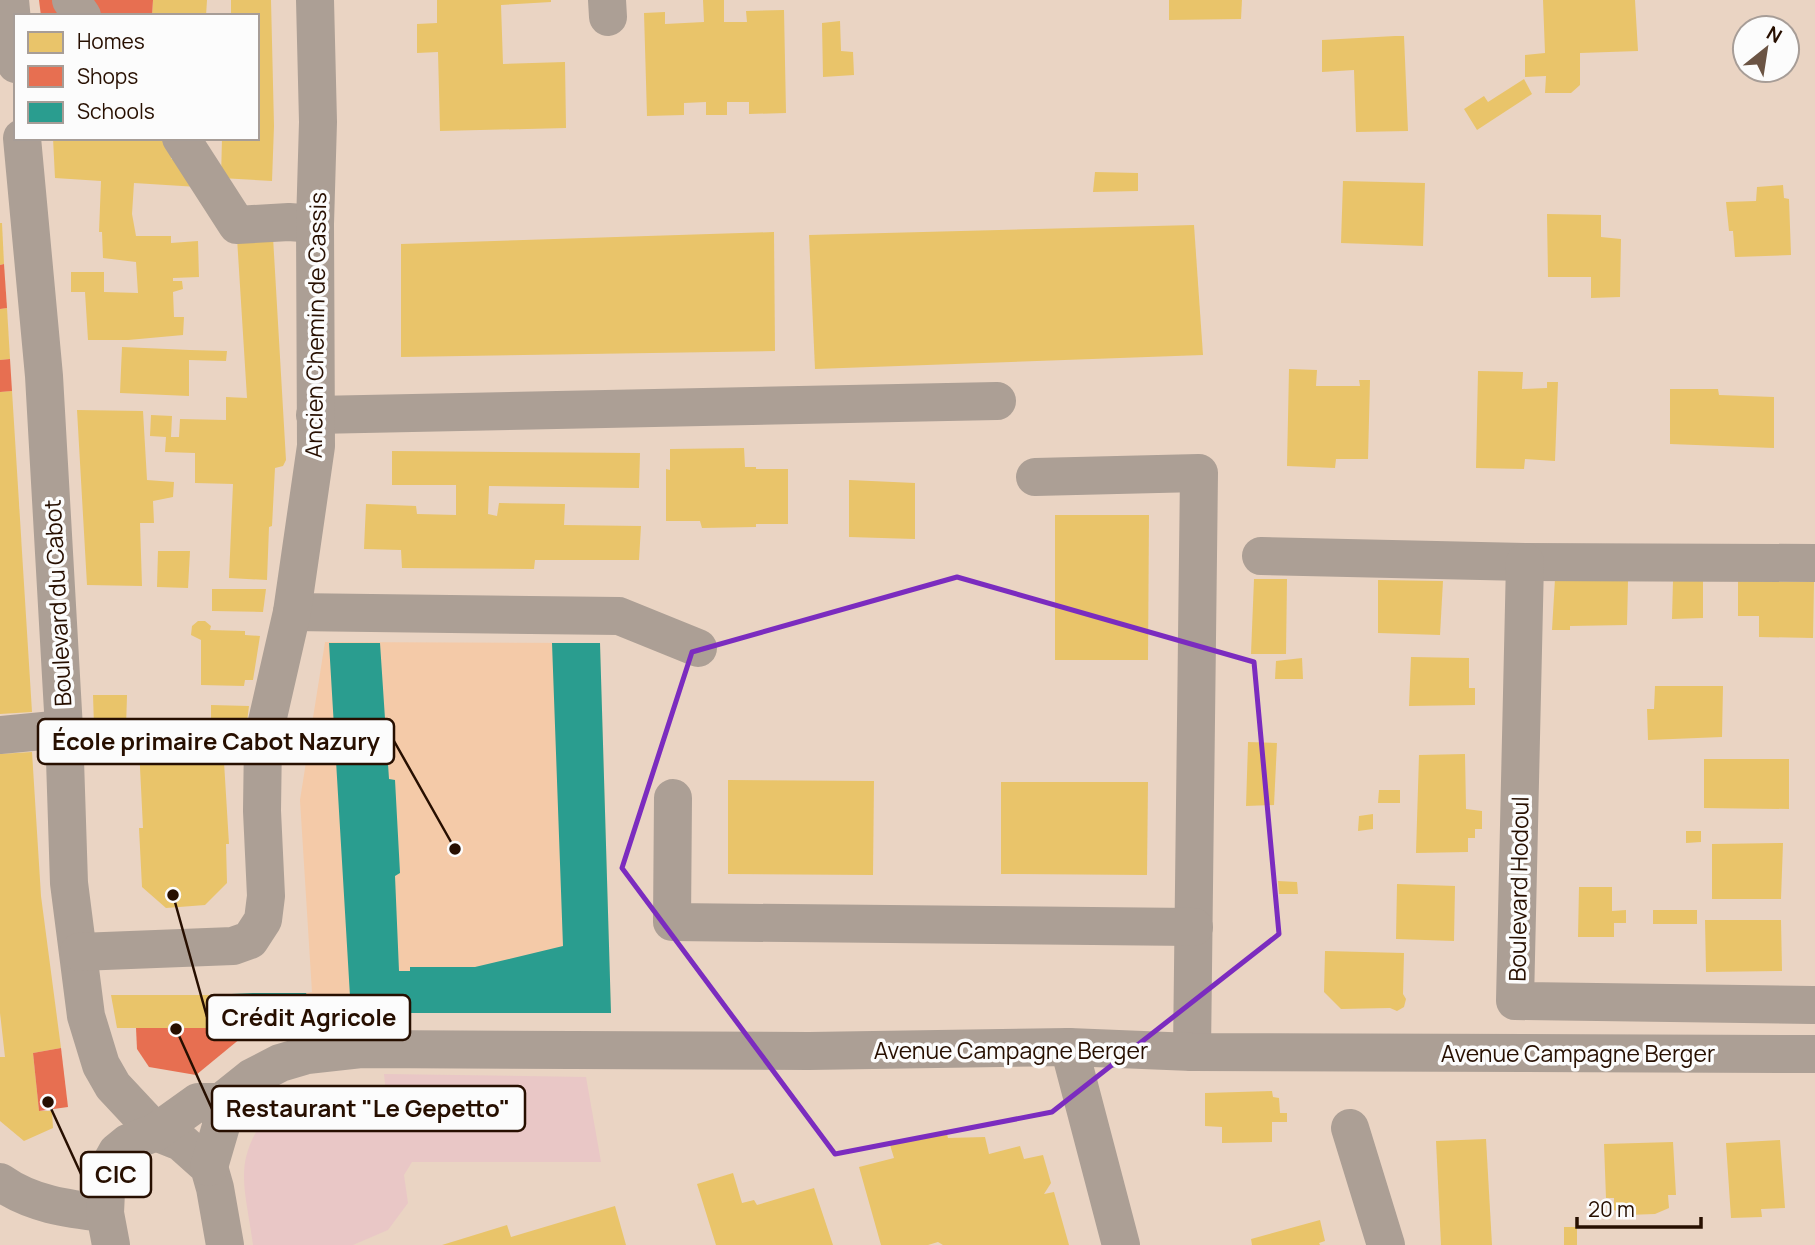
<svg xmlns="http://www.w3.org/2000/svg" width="1815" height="1245" font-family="Manrope,sans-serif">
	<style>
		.built { fill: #f4caa8 }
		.green { fill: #e9c7c6 }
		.homes { fill: #e9c46a }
		.shops { fill: #e76f51 }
		.schools { fill: #2a9d8f }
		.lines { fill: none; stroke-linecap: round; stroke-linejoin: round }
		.minor { stroke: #ac9f95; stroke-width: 38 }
		.marked { fill: none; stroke: #7b2cbf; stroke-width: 5; stroke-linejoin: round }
		.labels { text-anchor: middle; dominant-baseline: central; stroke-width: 7; stroke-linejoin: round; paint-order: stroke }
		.street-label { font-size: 23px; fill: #270f00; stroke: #fcfcfc }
		.leader { fill: none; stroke: #270f00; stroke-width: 2.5 }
		.callout-dot { fill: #270f00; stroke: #fcfcfc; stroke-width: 2.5 }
		.callout { fill: #fcfcfc; stroke: #270f00; stroke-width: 2.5 }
		.callout-label { font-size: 24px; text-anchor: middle; font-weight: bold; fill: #270f00 }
	</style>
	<rect width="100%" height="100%" fill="#ead4c3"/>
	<polygon class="built" points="325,642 600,643 611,1013 315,1013 306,993 312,992 300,800"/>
	<path class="green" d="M384 1074 586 1077 601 1162H412L404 1175 408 1203 388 1230 353 1245H253C244 1180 231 1160 275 1104L327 1100 387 1103Z"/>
	<g class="homes">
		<polygon points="153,0 207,0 206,16 152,16"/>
		<polygon points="231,0 271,0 274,126 272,181 221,178 222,138 257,138 257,16 231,16"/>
		<polygon points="437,0 551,0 551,2 501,5 503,64 565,62 566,128 440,131 438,52 417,53 417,24 437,23"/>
		<polygon points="703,0 724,0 724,22 747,22 746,11 784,10 786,113 749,114 749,102 727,102 727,115 706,115 706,102 684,103 684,115 647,116 644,13 665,12 665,24 704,22"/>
		<polygon points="1169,0 1242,0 1241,19 1169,20"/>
		<polygon points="1543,0 1635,0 1638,51 1580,53 1580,85 1571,93 1545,93 1546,76 1525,77 1525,55 1545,53"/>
		<polygon points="840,21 841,51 853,52 854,75 823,77 822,23"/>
		<polygon points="1395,36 1404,36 1408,131 1356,132 1354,70 1322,72 1322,40"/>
		<polygon points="1524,79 1532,94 1477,130 1464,109 1484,96 1488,102"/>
		<polygon points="53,138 172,139 171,159 181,156 198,187 134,183 132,214 136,236 171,236 171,243 198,241 199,277 173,278 173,281 182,281 183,289 173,292 174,317 184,317 183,335 128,340 88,340 85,292 71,292 71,272 104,272 104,292 138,293 136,262 103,258 102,232 99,232 101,181 55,178"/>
		<polygon points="1095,172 1138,173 1138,191 1093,192"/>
		<polygon points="1343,181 1425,183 1423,246 1341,243"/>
		<polygon points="1783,185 1784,198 1789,199 1791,255 1735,257 1733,231 1729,231 1726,202 1756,201 1757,187"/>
		<polygon points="1547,214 1601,215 1601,237 1621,239 1620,297 1591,298 1591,277 1548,277"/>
		<polygon points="0,223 2,223 4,264 0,265"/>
		<polygon points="1194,225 1203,355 815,369 809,235"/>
		<polygon points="774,232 775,351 401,357 401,244"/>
		<polygon points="273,237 286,460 283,466 275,468 272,526 269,527 267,580 229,578 233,484 195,483 195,453 165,452 166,437 150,436 151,415 172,416 171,437 179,437 180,419 226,420 226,397 247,398 237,238"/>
		<polygon points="7,308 10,359 0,360 0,309"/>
		<polygon points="122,347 190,350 227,351 226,361 189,360 189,396 120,393"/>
		<polygon points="1289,369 1317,370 1316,386 1360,386 1359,380 1370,380 1368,459 1336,459 1335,468 1287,466"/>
		<polygon points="1478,371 1523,372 1522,389 1547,388 1547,382 1558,382 1555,461 1525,459 1524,469 1476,468"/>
		<polygon points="1670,389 1718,389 1719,395 1774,397 1774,448 1670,444"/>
		<polygon points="12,391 32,712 0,714 0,392"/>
		<polygon points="77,410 143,411 147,480 174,482 173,497 153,501 154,523 140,523 142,586 87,585"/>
		<polygon points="744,448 745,467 756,467 756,469 788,469 788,524 756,524 756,527 702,528 700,521 666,521 666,469 670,470 670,449"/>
		<polygon points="392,451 640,453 639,488 489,486 488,514 497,516 499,503 565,504 564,525 641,526 639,560 535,560 534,569 402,568 401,550 364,549 366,504 416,506 417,514 456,515 456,485 392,485"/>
		<polygon points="849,480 915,483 915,539 849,537"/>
		<polygon points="1055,515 1149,515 1148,660 1055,660"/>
		<polygon points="158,551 190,551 188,588 157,587"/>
		<polygon points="1254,579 1287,579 1286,654 1251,654"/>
		<polygon points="1555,579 1628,581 1627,625 1570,626 1570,630 1552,630"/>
		<polygon points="1378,580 1443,581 1440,635 1378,633"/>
		<polygon points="1673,581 1703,581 1703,618 1672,619"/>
		<polygon points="1738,581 1814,582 1813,638 1759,637 1759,616 1738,616"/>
		<polygon points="212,589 266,589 263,612 212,611"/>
		<polygon points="198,621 205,621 211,626 210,630 245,631 245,635 260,636 253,680 245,680 244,686 201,685 201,640 191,635 192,626"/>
		<polygon points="1411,657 1469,658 1469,688 1475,688 1475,705 1409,706"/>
		<polygon points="1302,658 1303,679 1275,679 1276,661"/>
		<polygon points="1655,686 1723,686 1722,737 1648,740 1647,709 1654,709"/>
		<polygon points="93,695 127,695 126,727 94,726"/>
		<polygon points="211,705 249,706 246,730 222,729 229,844 226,844 227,883 205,905 166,908 142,887 139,828 143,828 138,727 211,729"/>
		<polygon points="1248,742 1277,743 1274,805 1246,806"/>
		<polygon points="32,752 41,896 61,1048 33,1053 39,1111 52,1111 53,1128 24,1141 0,1121 0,1057 5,1057 0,1013 0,754"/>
		<polygon points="1465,754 1466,809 1482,811 1482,829 1475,829 1475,838 1468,838 1468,852 1416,853 1419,755"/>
		<polygon points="1704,759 1789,759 1789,809 1704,808"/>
		<polygon points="728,780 874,781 873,875 728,874"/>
		<polygon points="1001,782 1148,782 1147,875 1001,874"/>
		<polygon points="1379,790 1400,790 1400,803 1378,803"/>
		<polygon points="1373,814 1373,829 1358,831 1359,816"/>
		<polygon points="1686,831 1701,831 1701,842 1686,843"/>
		<polygon points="1783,843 1781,899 1712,899 1712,844"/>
		<polygon points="1278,881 1297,882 1298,894 1279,894"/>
		<polygon points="1397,884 1455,886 1454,941 1396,939"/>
		<polygon points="1579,887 1612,887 1612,911 1626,910 1626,923 1614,923 1614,937 1578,937"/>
		<rect x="1653" y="910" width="44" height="14"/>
		<polygon points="1705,920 1781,920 1782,971 1706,972"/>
		<polygon points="1325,951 1404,953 1403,994 1406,999 1404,1007 1397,1011 1390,1008 1341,1009 1324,992"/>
		<polygon points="111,995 210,995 209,1028 117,1028"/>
		<polygon points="1272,1091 1273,1097 1279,1098 1280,1113 1287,1113 1287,1122 1272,1122 1272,1142 1222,1143 1222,1127 1205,1126 1205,1093"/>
		<polygon points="946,1130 948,1138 985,1137 989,1154 1020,1146 1024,1159 1043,1155 1051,1183 1044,1194 1054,1192 1069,1245 943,1245 938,1242 928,1245 881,1245 859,1167 894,1158 890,1145"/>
		<polygon points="1486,1139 1492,1245 1441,1245 1436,1141"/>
		<polygon points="1780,1140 1785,1208 1761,1209 1762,1217 1731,1218 1726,1143"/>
		<polygon points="1673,1142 1676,1195 1668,1195 1669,1208 1655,1214 1627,1215 1614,1210 1614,1198 1606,1198 1604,1144"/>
		<polygon points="733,1173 742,1203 754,1200 757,1205 814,1188 833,1245 716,1245 697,1184"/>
		<polygon points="615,1206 626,1245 442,1245 507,1225 511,1237"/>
		<polygon points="1320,1220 1325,1241 1319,1243 1320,1245 1252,1245 1251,1239"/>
		<rect x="1564" y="1227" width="13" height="18"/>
	</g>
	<g class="shops">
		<polygon points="39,0 58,0 67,16 41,16"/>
		<polygon points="85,0 153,0 152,16 95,16"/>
		<polygon points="4,264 7,308 0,309 0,265"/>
		<polygon points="10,359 12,391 0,392 0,360"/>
		<polygon points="136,1028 240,1028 241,1038 196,1075 149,1067 137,1049"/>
		<polygon points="61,1048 68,1107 39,1111 33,1053"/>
	</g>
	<g class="schools">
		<polygon points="329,643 380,643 389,779 395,780 400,873 395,876 399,971 410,971 410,967 475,967 563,946 552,643 600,643 611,1013 351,1013"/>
		<polygon points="253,993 306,993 321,1027 209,1028 210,995"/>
	</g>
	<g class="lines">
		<g class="minor">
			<polyline points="10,0 16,64"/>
			<polyline points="71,0 82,16"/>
			<polyline points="607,0 608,17"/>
			<polyline points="22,138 44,376 64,729 69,883 86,1016 101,1065 113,1086 156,1132 181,1142 209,1167 215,1188 225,1245"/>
			<polyline points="181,138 237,225 289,222 315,224"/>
			<polyline points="315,415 997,401"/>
			<polyline points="1035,477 1199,473 1192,1052"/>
			<polyline points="1261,556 1525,562 1815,563"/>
			<polyline points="1525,562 1515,1001 1813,1005"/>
			<polyline points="292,612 619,616 698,648"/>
			<polyline points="0,735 64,729"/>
			<polyline points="673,798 672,922 1194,927"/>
			<polyline points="79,952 233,946 250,940 263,920 266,896 262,811 263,739 292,612 316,446 315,224 318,122 315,0"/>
			<polyline points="1069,1047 1121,1245"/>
			<polyline points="1350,1128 1386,1245"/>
			<polyline points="209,1167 221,1126 221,1102"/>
			<path d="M0 1182C31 1204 67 1209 105 1213"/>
			<polyline points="111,1245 105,1213 107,1170 117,1152 128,1143 156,1132 198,1102 221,1102 251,1078 280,1063 307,1055 361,1049 809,1051 1069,1047 1192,1052 1815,1054"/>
		</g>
	</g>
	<path class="marked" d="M957 577 1254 662 1279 934 1052 1112 835 1154 622 868 692 652Z"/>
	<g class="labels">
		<g class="street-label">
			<text transform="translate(315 325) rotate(-89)">Ancien Chemin de Cassis</text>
			<text transform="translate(57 603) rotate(-93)">Boulevard du Cabot</text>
			<text transform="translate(1518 889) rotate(-89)">Boulevard Hodoul</text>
			<text x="1011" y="1050">Avenue Campagne Berger</text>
			<text x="1578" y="1053">Avenue Campagne Berger</text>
		</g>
	</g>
	<path class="leader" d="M455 849L394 741M173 895L207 1017M176 1029L212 1109M48 1102L81 1174"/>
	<g class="callout-dot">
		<circle cx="455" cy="849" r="7"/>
		<circle cx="173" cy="895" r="7"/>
		<circle cx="176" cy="1029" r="7"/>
		<circle cx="48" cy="1102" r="7"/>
	</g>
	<g class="callout">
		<rect x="38" y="719" width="356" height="45" rx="7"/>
		<rect x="207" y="995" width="203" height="45" rx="7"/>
		<rect x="212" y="1086" width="313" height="45" rx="7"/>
		<rect x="81" y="1152" width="70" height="45" rx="7"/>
	</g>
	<g class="callout-label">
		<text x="216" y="750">École primaire Cabot Nazury</text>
		<text x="309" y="1026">Crédit Agricole</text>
		<text x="368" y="1117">Restaurant "Le Gepetto"</text>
		<text x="116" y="1183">CIC</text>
	</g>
	<rect x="14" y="14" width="245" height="126" fill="#fcfcfc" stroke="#a79d97" stroke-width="2"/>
	<rect x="28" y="32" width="35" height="21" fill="#e9c46a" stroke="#a79d97" stroke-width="2"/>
	<text x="77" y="49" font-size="21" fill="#270f00">Homes</text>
	<rect x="28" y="66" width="35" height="21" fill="#e76f51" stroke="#a79d97" stroke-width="2"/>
	<text x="77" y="84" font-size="21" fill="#270f00">Shops</text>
	<rect x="28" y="102" width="35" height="21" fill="#2a9d8f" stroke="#a79d97" stroke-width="2"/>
	<text x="77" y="119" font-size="21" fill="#270f00">Schools</text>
	<g transform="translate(1766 49) rotate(30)"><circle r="33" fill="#fcfcfc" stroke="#a79d97" stroke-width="2"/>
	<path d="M0-5L12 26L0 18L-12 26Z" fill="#6b5444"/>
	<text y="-10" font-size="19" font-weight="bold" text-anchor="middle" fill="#270f00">N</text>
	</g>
	<path d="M1577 1217v10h124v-10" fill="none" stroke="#270f00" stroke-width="3.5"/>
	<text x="1588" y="1217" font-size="21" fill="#270f00" stroke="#fcfcfc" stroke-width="5" paint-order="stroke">20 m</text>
</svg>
